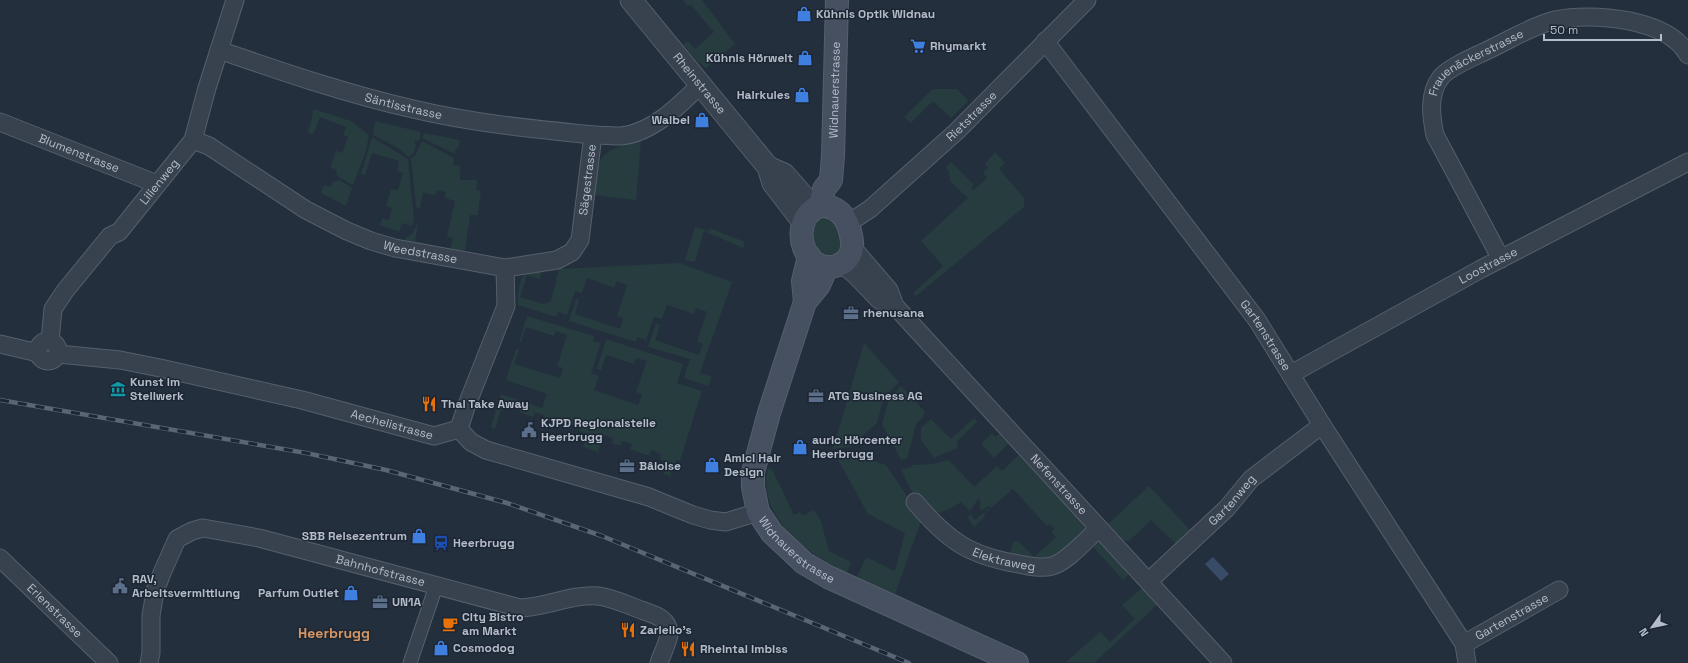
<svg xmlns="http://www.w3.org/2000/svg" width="1688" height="663" font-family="'Space Grotesk',sans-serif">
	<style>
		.green { fill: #263c3f }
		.water { fill: #394c67 }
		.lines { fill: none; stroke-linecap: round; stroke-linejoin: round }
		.pedestrian-casing { stroke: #565f6c; stroke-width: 15 }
		.minor-casing { stroke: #565f6c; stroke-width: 19 }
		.tertiary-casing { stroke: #565f6c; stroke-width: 23 }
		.secondary-casing { stroke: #565f6c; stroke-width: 24 }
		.pedestrian { stroke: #38414e; stroke-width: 13 }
		.minor { stroke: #38414e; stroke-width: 17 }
		.tertiary { stroke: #38414e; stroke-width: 21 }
		.secondary { stroke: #465061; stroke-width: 22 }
		.rail-casing { stroke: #5a6575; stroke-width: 4.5 }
		.rail { stroke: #1d2633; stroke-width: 3; stroke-dasharray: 9; stroke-linecap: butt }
		.labels { text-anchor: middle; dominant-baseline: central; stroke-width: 3; stroke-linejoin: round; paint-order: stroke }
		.poi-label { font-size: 12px; font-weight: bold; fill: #b4bcc9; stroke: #1d2633; text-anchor: start }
		.street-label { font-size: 12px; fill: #b4bcc9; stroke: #1d2633 }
		.quarter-label { font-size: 14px; font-weight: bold; fill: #d59563; stroke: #1d2633 }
	</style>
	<rect width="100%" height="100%" fill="#242f3e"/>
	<g class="green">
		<polygon points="683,0 702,0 735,44 706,68 697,61 683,45 688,41 695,49 714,32 691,5 688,6"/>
		<polygon points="933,89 957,89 968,101 951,118 933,101 911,123 904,117"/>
		<polygon points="313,109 351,121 369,135 365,154 353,185 340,178 336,173 337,170 330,167 336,151 342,153 348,137 343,135 346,127 320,117 313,135 307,131 311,124"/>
		<polygon points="375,121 421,132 419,141 415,140 415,144 416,146 413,154 409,157 398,148 373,135"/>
		<polygon points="424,133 460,140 458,149 456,148 455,154 422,138"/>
		<polygon points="372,137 408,159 414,219 412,226 402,223 399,232 380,225 382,218 389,220 392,208 386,206 391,189 398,190 403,173 397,171 399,161 372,153 365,175 361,174"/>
		<path d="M641 140 636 200 594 195C599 150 600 153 641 140Z"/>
		<polygon points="422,141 454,158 453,165 460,166 460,180 477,180 476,190 481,191 478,215 470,215 464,258 404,246 406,238 413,233 418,223 415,241 450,249 453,238 447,237 455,201 445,198 446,192 437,190 436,195 423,193 420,208 416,207 411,158 415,156"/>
		<polygon points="995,152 1005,163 999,169 1024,198 1024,207 916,296 913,293 943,266 921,241 968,198 950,181 949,172 946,168 951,162 974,185 971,188 974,190 987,178 983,173 988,168 985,164"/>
		<polygon points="339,180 352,188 346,206 321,193 324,185 331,187 333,181 336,182"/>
		<path d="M825 217C848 220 849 269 820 253 812 242 807 220 825 217Z"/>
		<polygon points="695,227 708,231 710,228 745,242 743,248 704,231 695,261 693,262 685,260"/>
		<path d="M679 263 732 282 700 373 712 377 708 386 684 378 690 359 648 347 656 324 660 325 655 340 699 355 703 344 697 341 707 312 696 308 694 314 667 305 662 319 654 317 646 340 637 337 636 342 569 321 576 299 579 300 575 314 620 329 623 318 617 316 627 285 617 281 614 288 587 278 582 293 575 291 567 315 558 312 556 317 518 305C518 297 518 278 526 273 530 271 538 271 542 270L540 279 527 275 520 297 543 304 551 301 559 269Z"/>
		<polygon points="527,316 594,336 593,341 601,343 591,373 599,376 594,390 638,405 642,394 636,392 647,361 636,358 634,364 606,355 601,370 597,369 606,339 683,364 677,383 702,391 680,461 676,460 670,476 663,474 668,462 660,459 661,454 651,450 649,456 630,449 632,444 622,441 620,446 612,443 613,438 604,435 598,452 583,447 587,434 579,431 580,427 570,424 568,428 562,426 563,421 553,418 551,422 544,420 545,416 535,412 533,417 519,412 520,407 510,404 508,408 502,407 495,429 491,427 501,394 542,408 547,394 506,380 516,349 519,350 514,364 560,378 563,368 557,366 567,335 556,331 554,336 526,327 521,342 519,342"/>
		<polygon points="864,343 899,382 884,397 877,423 850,447 833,449"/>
		<polygon points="901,386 925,412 923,414 924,416 916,424 907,459 901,460 882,424 889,399"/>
		<polygon points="974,418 977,422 958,440 957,448 934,458 921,440 921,428 931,419 951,439"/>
		<polygon points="992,433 995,437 999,434 1008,444 994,458 981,444"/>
		<polygon points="851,454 886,465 922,518 895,594 857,577 866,557 895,571 905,533 868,514 836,456"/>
		<path d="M1019 455 1085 526C1084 533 1080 536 1075 541 1051 565 1040 559 1009 557L1013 542 1018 541 1034 557 1056 537 1051 532 1054 529 1050 524 1047 526 1013 489 991 508 988 506 982 511 979 507 981 503 978 499 970 511 961 502C955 506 946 512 938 512 918 512 908 483 901 469L912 467V465L933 464 949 460 974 487 997 466 1002 471Z"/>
		<path d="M768 468 772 469 794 515 800 512 802 516 814 510 821 521 829 551 851 562 847 573C810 556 755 516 768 468Z"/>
		<polygon points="1149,486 1191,531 1179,547 1151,520 1129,541 1123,540 1108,524"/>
		<polygon points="988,509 990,510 985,512 984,517 974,527 968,518 970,514 975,520"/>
		<polygon points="1096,543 1101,543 1128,572 1128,576 1123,580 1094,548"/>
		<polygon points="1142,588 1157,605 1094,663 1066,662 1100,632 1110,642 1135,619 1122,605"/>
	</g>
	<polygon class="water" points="1213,557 1229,574 1221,581 1205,564"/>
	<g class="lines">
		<g class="pedestrian-casing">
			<polyline id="pedestrian" points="410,663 433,595"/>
		</g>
		<g class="minor-casing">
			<g id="minor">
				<path id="s1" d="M1045 41 1257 320 1322 425 1464 644 1467 663"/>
				<path id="s2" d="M219 50C283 72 347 94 413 109 472 123 533 129 593 135"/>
				<path id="s3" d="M0 122 157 184"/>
				<path id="s4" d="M193 140 209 146 306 210 347 231 371 241 395 248 505 268 557 260 572 252 580 240 593 135C602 135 612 136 621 136 652 133 679 106 700 85"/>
				<path id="s5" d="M847 224 870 209 957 131 1087 0"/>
				<path id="s6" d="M852 247 889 290 895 306 1223 663"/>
				<path id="s7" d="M1501 259 1435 135C1431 116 1428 94 1441 77 1449 67 1476 56 1488 50 1510 40 1531 26 1555 20 1591 12 1668 18 1688 55"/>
				<polyline points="841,264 854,274 879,300 895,306"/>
				<circle cx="48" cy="351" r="10"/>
				<path id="s8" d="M50 341 53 309 65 291 110 236 119 232 193 140 207 88 235 0"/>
				<polyline points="0,344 38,353"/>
				<path id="s9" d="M58 354 120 360 160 368 302 400 434 436 459 429"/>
				<path id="s10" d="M1291 374 1481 269 1688 162"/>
				<polyline points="459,429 471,442 486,450 649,497 693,515 710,520 726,522 758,512"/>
				<polyline points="459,429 466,407 506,306 505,268"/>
				<path id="s11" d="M915 502C947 540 969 556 1019 564 1029 566 1041 569 1052 566 1067 562 1087 539 1099 528"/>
				<path id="s12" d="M0 558 109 663"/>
				<path id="s13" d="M1149 581 1227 508 1251 479 1322 425"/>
				<path id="s14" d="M1464 644 1559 590"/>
				<path id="s15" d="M149 663 151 653V616L155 591 162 573 177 539 192 531 203 528 259 538 520 608C546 607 572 594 598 596 614 598 630 606 644 611 656 615 669 619 669 634 668 643 662 654 659 663"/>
			</g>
		</g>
		<g class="tertiary-casing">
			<g id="tertiary">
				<path id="s16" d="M631 0 768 167 773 183 803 222"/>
				<polyline points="768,167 784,174 814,208"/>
			</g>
		</g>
		<g class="secondary-casing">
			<g id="secondary">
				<path id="s17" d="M820 206 824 189 831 180 833 156 837 0"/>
				<path d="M820 206C837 205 846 216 850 231 851 236 853 242 852 247 851 265 828 273 814 262 796 247 797 214 820 206Z"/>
				<path id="s18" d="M827 267 819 285 805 302 769 413 753 472V487L758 512 772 533 804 563 828 577 1017 663"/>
				<polyline points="805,302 803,281 809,256"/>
			</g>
		</g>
		<use href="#pedestrian" class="pedestrian"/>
		<use href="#minor" class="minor"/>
		<use href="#tertiary" class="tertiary"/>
		<use href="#secondary" class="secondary"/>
		<g class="rail-casing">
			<polyline id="rail" points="0,400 306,453 386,470 507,503 602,536 909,663"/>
		</g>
		<use href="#rail" class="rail"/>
	</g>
	<defs>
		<g id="shop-bare" transform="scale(1.2)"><path d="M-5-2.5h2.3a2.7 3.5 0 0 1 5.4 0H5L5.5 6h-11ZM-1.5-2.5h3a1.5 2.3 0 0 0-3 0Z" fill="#3f7fe0" stroke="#1d2633" stroke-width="2.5" paint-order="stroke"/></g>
		<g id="supermarket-bare" transform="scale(1.2)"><path d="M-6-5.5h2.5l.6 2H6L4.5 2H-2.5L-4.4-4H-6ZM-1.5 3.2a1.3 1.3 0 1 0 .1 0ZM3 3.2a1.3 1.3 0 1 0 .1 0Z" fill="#3f7fe0" stroke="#1d2633" stroke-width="2.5" paint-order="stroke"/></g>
		<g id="office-bare" transform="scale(1.2)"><path d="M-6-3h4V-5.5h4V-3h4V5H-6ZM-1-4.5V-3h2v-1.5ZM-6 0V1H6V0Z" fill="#5c6f8a" stroke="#1d2633" stroke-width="2.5" paint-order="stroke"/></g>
		<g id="museum-bare" transform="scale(1.2)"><path d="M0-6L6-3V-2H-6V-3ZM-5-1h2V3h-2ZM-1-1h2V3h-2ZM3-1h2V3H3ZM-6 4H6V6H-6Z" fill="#0f9aa8" stroke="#1d2633" stroke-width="2.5" paint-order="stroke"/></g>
		<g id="restaurant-bare" transform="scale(1.2)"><path d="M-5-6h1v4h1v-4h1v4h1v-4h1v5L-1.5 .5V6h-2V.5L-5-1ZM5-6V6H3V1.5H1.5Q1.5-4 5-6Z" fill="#e8710a" stroke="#1d2633" stroke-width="2.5" paint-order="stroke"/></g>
		<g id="civic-bare" transform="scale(1.2)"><path d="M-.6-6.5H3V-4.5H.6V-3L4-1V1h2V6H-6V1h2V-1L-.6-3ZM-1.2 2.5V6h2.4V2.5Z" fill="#5c6f8a" stroke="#1d2633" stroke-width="2.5" paint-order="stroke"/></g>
		<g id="station-bare" transform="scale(1.2)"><path d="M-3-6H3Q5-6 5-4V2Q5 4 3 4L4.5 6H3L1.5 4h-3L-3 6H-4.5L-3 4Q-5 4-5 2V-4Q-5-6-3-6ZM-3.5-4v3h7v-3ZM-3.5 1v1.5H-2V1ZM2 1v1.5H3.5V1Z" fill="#1a4fb4" stroke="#1d2633" stroke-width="2.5" paint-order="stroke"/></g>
		<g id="cafe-bare" transform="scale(1.2)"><path d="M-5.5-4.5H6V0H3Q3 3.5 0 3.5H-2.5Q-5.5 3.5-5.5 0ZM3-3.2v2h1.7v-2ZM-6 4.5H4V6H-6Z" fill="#e8710a" stroke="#1d2633" stroke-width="2.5" paint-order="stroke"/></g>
	</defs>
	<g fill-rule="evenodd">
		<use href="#shop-bare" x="804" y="14"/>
		<use href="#supermarket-bare" x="918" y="46"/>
		<use href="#shop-bare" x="805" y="58"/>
		<use href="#shop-bare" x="802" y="95"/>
		<use href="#shop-bare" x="702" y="120"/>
		<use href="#office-bare" x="851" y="313"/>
		<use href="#museum-bare" x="118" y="389"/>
		<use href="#office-bare" x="816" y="396"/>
		<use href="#restaurant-bare" x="429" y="404"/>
		<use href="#civic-bare" x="529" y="430"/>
		<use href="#shop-bare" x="800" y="447"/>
		<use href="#shop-bare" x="712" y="465"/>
		<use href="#office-bare" x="627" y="466"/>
		<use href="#shop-bare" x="419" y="536"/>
		<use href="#station-bare" x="441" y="543"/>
		<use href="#civic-bare" x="120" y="586"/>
		<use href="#shop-bare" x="351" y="593"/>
		<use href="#office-bare" x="380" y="602"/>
		<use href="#cafe-bare" x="450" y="624"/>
		<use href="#restaurant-bare" x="628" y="630"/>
		<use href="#shop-bare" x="441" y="648"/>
		<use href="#restaurant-bare" x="688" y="649"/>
	</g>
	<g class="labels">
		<g class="poi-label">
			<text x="816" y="14">Kühnis Optik Widnau</text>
			<text x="930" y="46">Rhymarkt</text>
			<text x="793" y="58" text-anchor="end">Kühnis Hörwelt</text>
			<text x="790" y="95" text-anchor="end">Hairkules</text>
			<text x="690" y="120" text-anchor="end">Waibel</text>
			<text x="863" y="313">rhenusana</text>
			<text x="130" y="382">Kunst im<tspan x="130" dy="14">Stellwerk</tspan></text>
			<text x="828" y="396">ATG Business AG</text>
			<text x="441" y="404">Thai Take Away</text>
			<text x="541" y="423">KJPD Regionalstelle<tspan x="541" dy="14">Heerbrugg</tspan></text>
			<text x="812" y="440">auric Hörcenter<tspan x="812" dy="14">Heerbrugg</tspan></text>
			<text x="724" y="458">Amici Hair<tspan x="724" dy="14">Design</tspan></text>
			<text x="639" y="466">Bâloise</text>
			<text x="407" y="536" text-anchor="end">SBB Reisezentrum</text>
			<text x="453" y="543">Heerbrugg</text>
			<text x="132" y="579">RAV,<tspan x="132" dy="14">Arbeitsvermittlung</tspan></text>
			<text x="339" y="593" text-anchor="end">Parfum Outlet</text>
			<text x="392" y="602">UN1A</text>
			<text x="462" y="617">City Bistro<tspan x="462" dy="14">am Markt</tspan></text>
			<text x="640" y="630">Zariello's</text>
			<text x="453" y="648">Cosmodog</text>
			<text x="700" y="649">Rheintal Imbiss</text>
		</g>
		<g class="street-label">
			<text stroke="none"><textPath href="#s7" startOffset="237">Frauenäckerstrasse</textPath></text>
			<text stroke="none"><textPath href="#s16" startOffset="108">Rheinstrasse</textPath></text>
			<text stroke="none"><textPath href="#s17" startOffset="119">Widnauerstrasse</textPath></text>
			<text stroke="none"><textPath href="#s2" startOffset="193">Säntisstrasse</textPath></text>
			<text stroke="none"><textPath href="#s5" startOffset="165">Rietstrasse</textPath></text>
			<text stroke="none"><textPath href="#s3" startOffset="85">Blumenstrasse</textPath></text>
			<text stroke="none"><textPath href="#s4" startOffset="487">Sägestrasse</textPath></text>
			<text stroke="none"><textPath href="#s8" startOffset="199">Lilienweg</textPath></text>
			<text stroke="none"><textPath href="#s4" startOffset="256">Weedstrasse</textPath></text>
			<text stroke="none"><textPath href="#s10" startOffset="225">Loostrasse</textPath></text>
			<text stroke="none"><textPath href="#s1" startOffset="368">Gartenstrasse</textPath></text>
			<text stroke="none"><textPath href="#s9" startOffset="342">Aechelistrasse</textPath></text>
			<text stroke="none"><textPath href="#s6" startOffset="316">Nefenstrasse</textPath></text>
			<text stroke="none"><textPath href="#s13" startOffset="116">Gartenweg</textPath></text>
			<text stroke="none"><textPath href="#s18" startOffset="315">Widnauerstrasse</textPath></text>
			<text stroke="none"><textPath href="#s11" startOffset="109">Elektraweg</textPath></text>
			<text stroke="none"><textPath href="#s15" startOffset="340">Bahnhofstrasse</textPath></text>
			<text stroke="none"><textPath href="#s12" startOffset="76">Erlenstrasse</textPath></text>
			<text stroke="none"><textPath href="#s14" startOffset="55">Gartenstrasse</textPath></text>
		</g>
		<g class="quarter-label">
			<text x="334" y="633">Heerbrugg</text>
		</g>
	</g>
	<g transform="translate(1652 627) rotate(237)" stroke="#1d2633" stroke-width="3" paint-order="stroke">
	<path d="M0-3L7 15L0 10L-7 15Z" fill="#b4bcc9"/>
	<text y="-6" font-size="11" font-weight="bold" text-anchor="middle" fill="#b4bcc9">N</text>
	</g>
	<path d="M1544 34v6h117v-6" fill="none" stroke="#b4bcc9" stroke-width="2"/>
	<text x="1550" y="34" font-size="12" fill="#b4bcc9" stroke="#1d2633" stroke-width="3" paint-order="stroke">50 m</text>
</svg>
